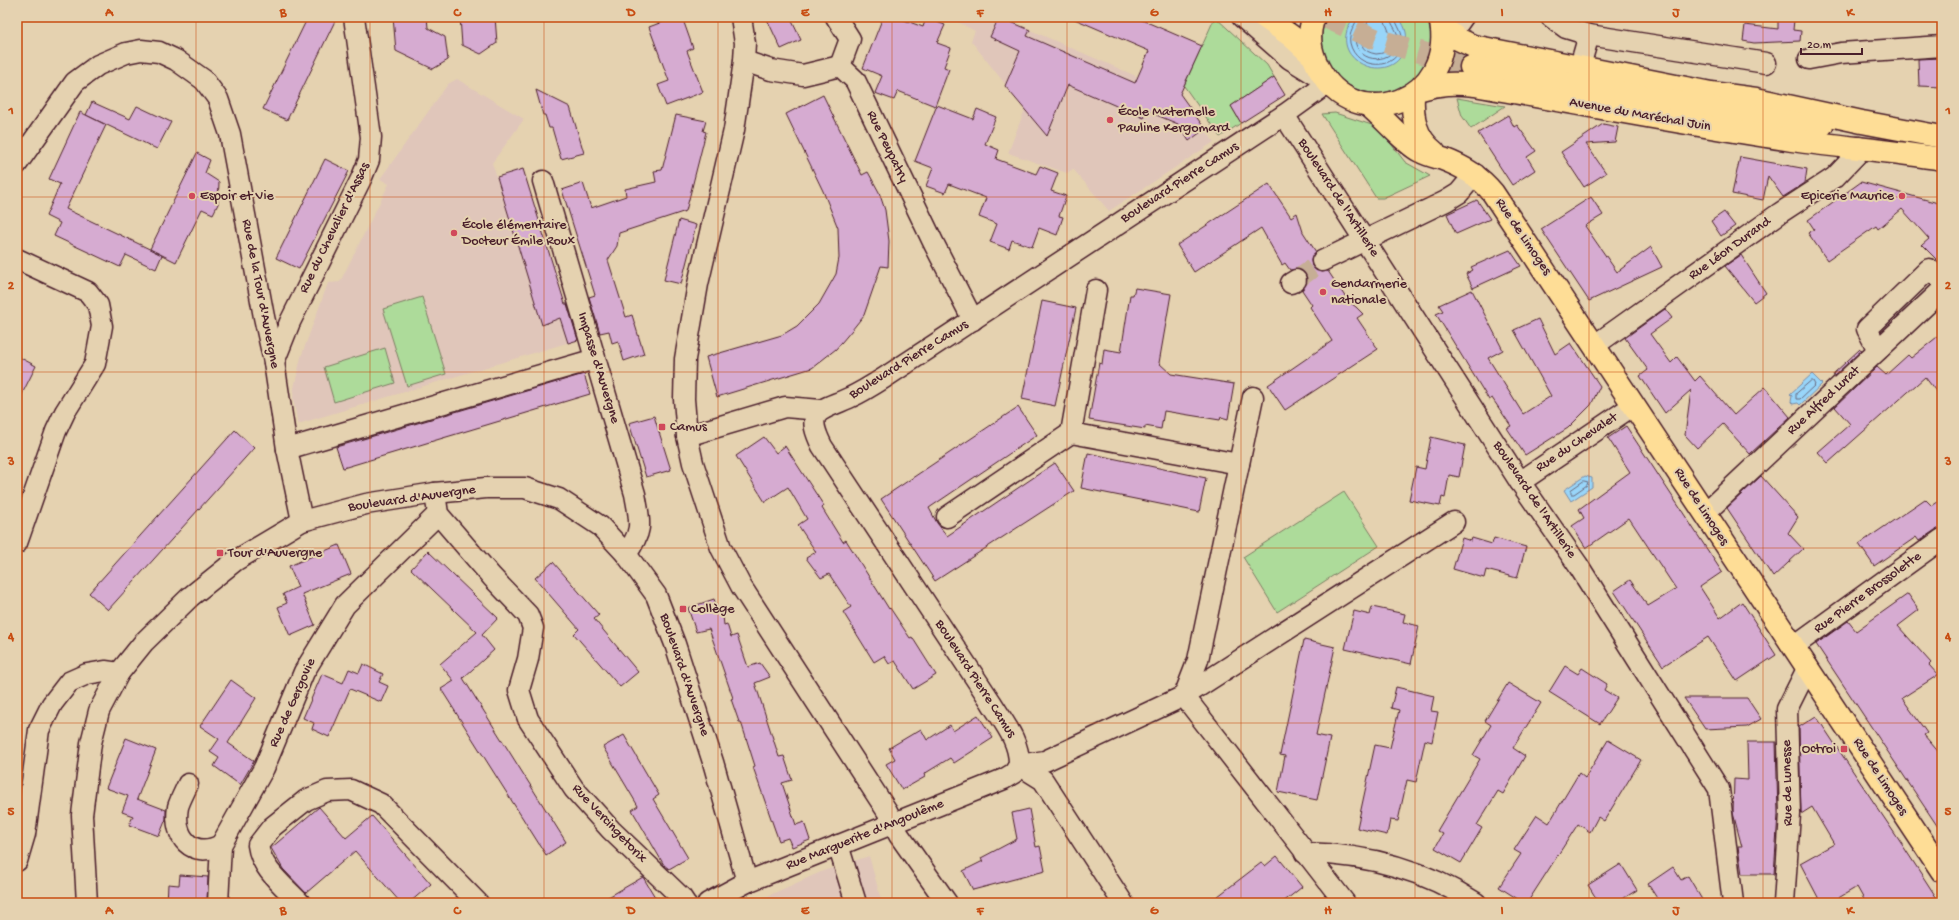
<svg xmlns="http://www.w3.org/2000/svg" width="1959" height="920" font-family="'Gochi Hand',sans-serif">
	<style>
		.built { fill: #e0c6ba }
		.green { fill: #addb9a; stroke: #7c7d62 }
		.water { fill: #98d5f9; stroke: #798ca7 }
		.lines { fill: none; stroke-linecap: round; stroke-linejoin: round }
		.shore { stroke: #69687d; stroke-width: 1 }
		.building { fill: #d6abd1; stroke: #4a1f2b }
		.minor-tunnel { stroke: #c6ae95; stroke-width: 20; stroke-dasharray: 20 10; stroke-linecap: butt }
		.major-tunnel { stroke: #c6ae95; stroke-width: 22; stroke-dasharray: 22 11; stroke-linecap: butt }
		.minor-casing { stroke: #4a1f2b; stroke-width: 23 }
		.major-casing { stroke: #4a1f2b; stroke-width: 25 }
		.minor { stroke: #e5d2b0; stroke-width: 20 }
		.major { stroke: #fedd96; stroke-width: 22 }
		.grid { fill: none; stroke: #c84d12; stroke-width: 1; stroke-opacity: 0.55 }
		.poi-dot { fill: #d1495b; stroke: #e5d2b0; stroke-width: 1.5 }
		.labels { text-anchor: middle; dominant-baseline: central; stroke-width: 4; stroke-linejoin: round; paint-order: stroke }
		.poi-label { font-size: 14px; fill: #4a1f2b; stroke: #e5d2b0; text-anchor: start }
		.street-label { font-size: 14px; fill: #4a1f2b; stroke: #e5d2b0 }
		.neatline { fill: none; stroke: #c84d12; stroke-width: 1.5 }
		.grid-label { font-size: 13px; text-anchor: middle; font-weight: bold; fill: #c84d12 }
	</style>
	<rect width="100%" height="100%" fill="#e5d2b0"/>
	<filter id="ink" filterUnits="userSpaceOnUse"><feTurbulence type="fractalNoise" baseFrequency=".025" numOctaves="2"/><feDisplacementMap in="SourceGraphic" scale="8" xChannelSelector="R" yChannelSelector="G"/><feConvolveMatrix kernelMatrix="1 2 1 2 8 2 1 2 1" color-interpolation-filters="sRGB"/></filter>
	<g filter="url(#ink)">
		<g class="built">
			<polygon points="959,17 1000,17 1182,96 1214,142 1109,211 1073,169 1067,173 1008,153 1025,109 971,41 975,31 958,22"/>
			<polygon points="457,79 524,119 492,163 497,177 523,169 565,304 569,303 580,339 298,424 293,398 294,388 301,357 328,283 340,282 389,184 380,179 448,84"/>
			<polygon points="869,856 882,903 752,903 823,871"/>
		</g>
		<g class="green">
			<polygon points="1215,17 1267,65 1274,77 1231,106 1241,123 1220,137 1184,86"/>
			<path d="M1326 17H1426C1452 78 1368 124 1331 67 1321 52 1319 34 1326 17Z"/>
			<polygon points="1457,98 1505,106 1471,129 1462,116"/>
			<polygon points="1335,113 1378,127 1405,162 1430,176 1383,198 1376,198 1322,114"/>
			<polygon points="422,297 446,374 407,386 383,309"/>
			<polygon points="385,348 395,383 334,402 324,367"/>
			<polygon points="1344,492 1379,546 1277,612 1243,557"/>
		</g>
		<g class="water">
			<path d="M1354 17H1398C1404 24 1408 33 1406 42 1400 91 1320 64 1354 17Z"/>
			<polygon points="1812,374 1822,384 1800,405 1798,403 1793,404 1791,402 1792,396 1790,394"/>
			<polygon points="1585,476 1592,478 1592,487 1571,501 1564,490"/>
		</g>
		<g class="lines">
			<g class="shore">
				<path d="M1357 17C1356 26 1348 32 1350 43 1356 71 1398 72 1402 43 1404 32 1396 26 1395 17"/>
				<path d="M1363 17C1362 26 1354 31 1355 40 1358 65 1395 65 1398 40 1399 31 1391 26 1390 17"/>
				<path d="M1369 17C1368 29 1349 49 1376 54 1405 52 1385 28 1384 17"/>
				<polygon points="1811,381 1813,381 1815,385 1800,399 1796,399 1796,394"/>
				<polygon points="1584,481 1588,482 1587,485 1574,494 1571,494 1571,490"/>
			</g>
		</g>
		<g class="building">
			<polygon points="308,17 327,17 335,21 287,120 263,109"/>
			<polygon points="393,17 427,17 428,28 445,37 448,60 433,69 396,51"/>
			<polygon points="460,17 495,17 497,43 481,54 462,45"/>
			<polygon points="676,17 682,17 693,48 687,51 703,92 666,106 658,85 669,81 649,27"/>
			<polygon points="766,17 790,17 801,40 781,49"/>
			<polygon points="883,17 896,17 923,27 926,18 945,25 937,43 951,48 944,67 949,69 935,106 898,91 894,100 875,93 882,76 863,68"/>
			<polygon points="999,17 1030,30 1027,36 1135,83 1149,51 1070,17 1135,17 1202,46 1180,94 1205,129 1189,141 1178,124 1147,111 1144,118 1068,85 1047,136 1005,86 1020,51 990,37"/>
			<polygon points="1778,20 1794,20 1793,30 1801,31 1800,41 1754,43 1743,41 1745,25 1778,29"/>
			<polygon points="1942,58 1942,87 1919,86 1918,59"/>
			<polygon points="1274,77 1285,95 1241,123 1231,106"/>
			<polygon points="536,90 570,107 584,153 561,159 552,128 549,128 545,115 543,115"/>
			<polygon points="823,95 862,175 868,172 879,192 885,210 889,241 888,267 881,266 864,315 852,330 836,349 812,368 717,397 706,357 782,335 797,326 819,304 836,274 839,258 838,228 823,191 786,114"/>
			<polygon points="92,102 130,119 137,106 171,122 157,149 86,115"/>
			<polygon points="937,105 973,119 977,109 996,117 985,144 999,150 996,159 1036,174 1040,166 1058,173 1051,191 1066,196 1059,216 1063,217 1057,235 1039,228 1032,247 1012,240 1009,249 990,242 997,224 979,217 986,198 949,184 945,193 926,186 933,168 915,161"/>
			<polygon points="80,112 106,125 66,209 162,255 156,269 126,255 120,267 54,236 60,223 46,216 60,184 49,179"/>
			<polygon points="676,115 706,121 703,131 706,132 686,211 619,233 617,246 608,260 626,317 632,315 644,354 624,361 618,341 612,343 609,331 600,333 589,297 595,295 562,190 583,183 591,208 626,196 625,189 656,182 654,171 662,170"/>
			<polygon points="1508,115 1514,127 1517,125 1536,151 1527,157 1535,170 1512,185 1478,133"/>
			<polygon points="1603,124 1618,127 1615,142 1586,144 1606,173 1584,187 1561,152"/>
			<polygon points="197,153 210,160 205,173 219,182 218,204 213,214 202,209 176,262 150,249"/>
			<polygon points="1740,157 1807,169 1805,183 1783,197 1768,176 1763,200 1732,194"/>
			<polygon points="325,159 349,171 299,269 276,258"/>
			<polygon points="523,169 565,304 567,304 578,340 568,343 560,318 542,325 497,177"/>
			<polygon points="1861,182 1938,203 1942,207 1942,265 1922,245 1929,239 1902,209 1878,229 1876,226 1827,260 1808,233 1814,229 1808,220"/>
			<polygon points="1269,184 1291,217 1297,213 1303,232 1316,252 1311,260 1312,266 1321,272 1328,271 1348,301 1356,307 1363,314 1357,318 1378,349 1285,410 1268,385 1332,341 1310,307 1312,305 1302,290 1307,280 1306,274 1296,269 1290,270 1285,263 1282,265 1261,228 1194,272 1177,245"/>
			<polygon points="1591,197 1603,215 1585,226 1617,272 1651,247 1662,267 1589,301 1541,229"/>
			<polygon points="1477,200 1490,219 1456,234 1447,214"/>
			<polygon points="1724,212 1735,226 1721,236 1711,221"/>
			<polygon points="679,220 696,225 681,284 664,280"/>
			<polygon points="1510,250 1521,266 1473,288 1466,274 1473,270 1471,267"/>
			<polygon points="1741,255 1766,293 1754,302 1725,266"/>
			<polygon points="1135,288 1171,294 1159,363 1171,374 1234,384 1228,419 1221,417 1220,420 1164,411 1161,429 1145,426 1145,429 1089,420 1099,363 1102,364 1104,349 1121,352 1130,295 1133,295"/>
			<polygon points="1472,290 1503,350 1488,358 1523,414 1551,396 1514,330 1538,319 1555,354 1571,343 1600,386 1591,405 1568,428 1525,455 1507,428 1511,426 1492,398 1489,400 1436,314 1443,311 1439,305"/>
			<polygon points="1042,301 1076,308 1055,406 1022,399"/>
			<polygon points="1665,309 1672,318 1650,334 1671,363 1677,357 1695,381 1700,376 1734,415 1765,387 1790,417 1750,454 1723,424 1697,448 1685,435 1691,390 1665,413 1640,376 1648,370 1625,338"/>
			<polygon points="1942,333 1942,399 1925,377 1828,463 1818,452 1850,424 1835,407 1877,367 1886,375 1908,355 1911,358"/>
			<polygon points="1860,349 1862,350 1834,376 1833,374"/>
			<polygon points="17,356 36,366 17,404"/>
			<polygon points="584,374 590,394 343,468 336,447"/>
			<polygon points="1018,407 1037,435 929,508 937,523 947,536 1055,463 1074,491 935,581 881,499"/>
			<polygon points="654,416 671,470 646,477 629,423"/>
			<polygon points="1626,426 1722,572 1700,587 1720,618 1742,602 1776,655 1737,681 1708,637 1663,666 1614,591 1630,580 1648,606 1676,589 1629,518 1586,548 1572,526 1584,518 1579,509 1630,472 1608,438"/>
			<polygon points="235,430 254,448 108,610 89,593"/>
			<polygon points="764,437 776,453 785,446 824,506 822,508 843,542 846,540 889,609 890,608 910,638 912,637 936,675 913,689 895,661 889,664 884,656 874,662 843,612 851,607 829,574 821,578 806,558 816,552 798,525 807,519 788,487 765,502 736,456"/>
			<polygon points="1431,437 1465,445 1459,477 1449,475 1445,498 1442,497 1440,506 1409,500 1416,467 1425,469"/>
			<polygon points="1088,453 1206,478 1199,512 1081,488"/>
			<polygon points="1761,476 1798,517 1788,533 1803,549 1773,577 1727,508"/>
			<polygon points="1925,499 1932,506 1942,499 1942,528 1935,530 1919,541 1916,537 1874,566 1859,544"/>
			<polygon points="1462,538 1471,541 1472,538 1492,544 1494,538 1526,547 1517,578 1486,570 1484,578 1453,569"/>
			<polygon points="339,545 351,574 302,594 315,625 290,636 278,607 287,603 283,594 298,587 289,566"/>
			<polygon points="428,551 498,618 482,635 494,650 463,678 566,842 546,855 441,689 454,681 440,664 477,632 411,569"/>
			<polygon points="553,562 599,615 594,619 638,672 620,687 574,634 579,629 535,578"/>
			<polygon points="1908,594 1919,610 1898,626 1931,663 1929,665 1938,675 1902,698 1927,733 1924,735 1942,756 1942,833 1816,644 1848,621 1856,631"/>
			<polygon points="714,599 720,617 723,616 724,625 727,624 731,637 737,635 748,667 760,663 770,677 755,683 779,757 784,756 792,780 782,783 796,825 804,822 810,840 792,847 788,838 779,841 775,830 753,767 755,766 741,722 739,722 731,699 733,698 709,629 696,632 688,608"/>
			<polygon points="1372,607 1405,614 1403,622 1419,626 1411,664 1345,649 1354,611 1370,615"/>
			<polygon points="1304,640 1335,647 1316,735 1330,738 1317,800 1278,792 1285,756 1280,755"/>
			<polygon points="363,664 383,674 379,682 388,686 381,702 350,689 329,737 312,729 314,723 303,718 322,674 343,683 349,669 359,673"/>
			<polygon points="1565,666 1578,674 1582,668 1607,684 1604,690 1617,698 1600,724 1549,692"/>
			<polygon points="231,680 256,698 228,743 254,761 240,785 214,766 219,758 210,752 219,739 200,726"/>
			<polygon points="1508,683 1541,703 1513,748 1525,756 1503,794 1498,791 1477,825 1482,828 1461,863 1435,848 1443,834 1437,831 1480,759 1473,755 1491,725 1485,721"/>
			<polygon points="1396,687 1434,696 1431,711 1438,712 1432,742 1425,740 1416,782 1407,780 1398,821 1390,820 1387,835 1357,828 1375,745 1390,748 1399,710 1391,708"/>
			<polygon points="1684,698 1747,698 1761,719 1747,727 1705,729"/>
			<polygon points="978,715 993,738 954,763 950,758 924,774 925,777 902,790 886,764 895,759 889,748 921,729 927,740 950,725 953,731"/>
			<polygon points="1816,716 1905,849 1940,903 1866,903 1857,887 1830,903 1821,903 1800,863 1834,844 1812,807 1801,814 1799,727"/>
			<polygon points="624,735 659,795 653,799 688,858 669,869 664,865 632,810 638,806 603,747"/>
			<polygon points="126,738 156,750 137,799 166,810 166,819 159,836 129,825 133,816 122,812 128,796 106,788"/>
			<polygon points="1608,740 1641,760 1604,821 1598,817 1590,832 1578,824 1527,903 1524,903 1499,887 1521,854 1514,850 1537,815 1549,823 1579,773 1585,778"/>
			<polygon points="1747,742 1776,742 1778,814 1774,874 1742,874 1738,847 1742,847 1733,813 1734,779 1748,780"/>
			<polygon points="319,807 346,838 372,816 431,884 409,903 401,903 355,851 306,893 283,869 271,848"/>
			<polygon points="1029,809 1036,847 1040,846 1045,871 973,890 963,871 983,861 981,858 1017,839 1012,813"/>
			<polygon points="1277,856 1302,887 1282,903 1209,903 1261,863 1265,866"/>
			<polygon points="1621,864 1637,890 1616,903 1599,903 1588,885"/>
			<polygon points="1673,867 1681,880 1688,876 1704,903 1660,903 1648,884"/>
			<polygon points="180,875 208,877 207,903 167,903 168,884 179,885"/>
			<polygon points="643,877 655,897 645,903 598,903"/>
		</g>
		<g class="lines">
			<polyline class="minor-tunnel" points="1296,280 1322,261"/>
			<polyline class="major-tunnel" points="1325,17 1375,39 1471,67"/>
			<g class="minor-casing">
				<g id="minor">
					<polyline points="741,17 745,43 744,61 734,130 698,284 685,359 684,399 687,436 693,463 721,548 741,586 887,811 899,835 947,903"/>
					<polyline points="836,17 850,39 840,66"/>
					<polyline points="1242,17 1290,59 1324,80"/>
					<polyline points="1551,17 1566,28 1589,35 1766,63"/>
					<polyline points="1443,45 1463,17"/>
					<polyline points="1809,59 1841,53 1942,46"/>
					<polyline points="744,61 771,70 803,75 840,66"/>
					<polyline points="840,66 855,80 934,244 973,320"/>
					<polyline points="1580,66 1589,35"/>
					<polyline points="1284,115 1520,482 1578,565 1719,789 1733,903"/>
					<polyline points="17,164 75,82 98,65 126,53 141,50 159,52 176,60 204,80 218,99 230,134 264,317 274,362 287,449 302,521"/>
					<path d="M543 181 635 494C640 522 644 530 626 554"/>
					<polyline points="17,259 88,292 98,305 102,326 95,364 65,412 56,431 17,543"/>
					<polyline points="1322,261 1446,201 1459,193 1475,174"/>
					<polyline points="1291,283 1296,280"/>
					<polyline points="1595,345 1780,213 1835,177 1857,154 1859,147"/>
					<polyline points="1878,350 1867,329 1929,269 1942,280"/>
					<polyline points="274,362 290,322 362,177 369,160 371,137 354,17"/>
					<polyline points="1253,397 1198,660 1184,696 1454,522"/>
					<polyline points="1071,433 1096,290"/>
					<polyline points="687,436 785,407 821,410"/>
					<polyline points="287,449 595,359"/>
					<polyline points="1520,482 1634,405"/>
					<polyline points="435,493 438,514 492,577 528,615 533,628 528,659 519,690 528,719 574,789 611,830 681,897 685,903"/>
					<polyline points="1705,513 1942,290"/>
					<polyline points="947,517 1071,433 1239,464"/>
					<polyline points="1794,646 1942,539"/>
					<path d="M188 784C185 791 180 800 178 807 173 838 192 859 221 845"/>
					<polyline points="838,845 856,903"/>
					<path d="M1305 853C1366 854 1425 870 1476 903"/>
					<polyline points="17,861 25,834 39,730 52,704 69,682 87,674 105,671 119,673"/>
					<polyline points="87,903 82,815 91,743 99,711 119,673 144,642 190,597 235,561 302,521 366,504 435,493 486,488 525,488 559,499 600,526 626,554 656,595 675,644 713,762 747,882"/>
					<polyline points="218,903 221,845 264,768 304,672 345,605 438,514"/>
					<path d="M300 903C284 886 261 869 258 845L272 827 306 800 327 791 351 790 381 804 478 903"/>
					<polyline points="708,903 747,882 1004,779 1014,773 1019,765 1045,761 1184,696 1345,903"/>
					<path d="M1123 903 1043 780 1019 765C1020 741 1003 722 991 702L822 446C803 408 822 411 851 397 862 392 873 385 884 378L1284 115 1327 84"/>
					<polyline points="1784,903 1790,814 1787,709 1808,667"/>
				</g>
			</g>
			<g class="major-casing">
				<g id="major">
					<polyline points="1264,17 1291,36 1312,55"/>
					<path d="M1314 17C1307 34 1310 51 1318 67 1355 140 1459 99 1440 18"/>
					<polyline points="1442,27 1458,39 1473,46 1711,93 1756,99 1862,122 1942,137"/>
					<polyline points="1471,67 1815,126 1822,125"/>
					<path d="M1421 89C1440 83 1455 83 1475 85 1580 104 1685 124 1792 140 1842 147 1892 151 1942 159"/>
					<path d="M1413 94C1412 118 1415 137 1434 152"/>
					<path d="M1368 105C1384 118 1403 142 1420 151 1427 155 1436 157 1443 159 1464 167 1479 176 1493 193L1942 871"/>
				</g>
			</g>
			<use href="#minor" class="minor"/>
			<use href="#major" class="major"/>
		</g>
	</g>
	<path class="grid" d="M196 17V903M370 17V903M544 17V903M718 17V903M892 17V903M1067 17V903M1241 17V903M1415 17V903M1589 17V903M1763 17V903M17 197H1942M17 372H1942M17 548H1942M17 723H1942"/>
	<g class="poi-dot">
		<circle cx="1110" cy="120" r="4"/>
		<circle cx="192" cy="196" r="4"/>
		<circle cx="1902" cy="196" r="4"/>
		<circle cx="454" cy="233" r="4"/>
		<circle cx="1323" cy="292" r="4"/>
		<rect x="658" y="423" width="8" height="8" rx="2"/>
		<rect x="216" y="549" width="8" height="8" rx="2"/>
		<rect x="679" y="605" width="8" height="8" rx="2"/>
		<rect x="1840" y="745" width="8" height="8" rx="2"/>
	</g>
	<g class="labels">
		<g class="poi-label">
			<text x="1118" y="112">École Maternelle<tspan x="1118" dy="16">Pauline Kergomard</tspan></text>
			<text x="200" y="196">Espoir et Vie</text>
			<text x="1894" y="196" text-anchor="end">Epicerie Maurice</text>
			<text x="462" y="225">École élémentaire<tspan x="462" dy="16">Docteur Émile Roux</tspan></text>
			<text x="1331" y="284">Gendarmerie<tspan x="1331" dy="16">nationale</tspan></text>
			<text x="670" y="427">Camus</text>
			<text x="228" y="553">Tour d'Auvergne</text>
			<text x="691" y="609">Collège</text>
			<text x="1836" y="749" text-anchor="end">Octroi</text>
		</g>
		<g class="street-label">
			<text transform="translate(1640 115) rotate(10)">Avenue du Maréchal Juin</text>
			<text transform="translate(887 147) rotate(64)">Rue Peupatry</text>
			<text transform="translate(1180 183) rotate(-33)">Boulevard Pierre Camus</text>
			<text transform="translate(1338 198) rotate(57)">Boulevard de l'Artillerie</text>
			<text transform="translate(335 228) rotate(-64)">Rue du Chevalier d'Assas</text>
			<text transform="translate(1523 237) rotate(56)">Rue de Limoges</text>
			<text transform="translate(1730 249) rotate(-36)">Rue Léon Durand</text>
			<text transform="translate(260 294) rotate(79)">Rue de la Tour d'Auvergne</text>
			<text transform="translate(909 360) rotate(-32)">Boulevard Pierre Camus</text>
			<text transform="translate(598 368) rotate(73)">Impasse d'Auvergne</text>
			<text transform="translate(1824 401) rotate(-43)">Rue Alfred Lurat</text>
			<text transform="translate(1577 443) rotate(-34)">Rue du Chevalet</text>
			<text transform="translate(412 499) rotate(-8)">Boulevard d'Auvergne</text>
			<text transform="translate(1534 500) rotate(56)">Boulevard de l'Artillerie</text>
			<text transform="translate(1701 507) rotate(57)">Rue de Limoges</text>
			<text transform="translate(1868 593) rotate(-36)">Rue Pierre Brossolette</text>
			<text transform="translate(684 675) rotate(71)">Boulevard d'Auvergne</text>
			<text transform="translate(975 679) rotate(57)">Boulevard Pierre Camus</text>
			<text transform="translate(293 703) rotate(-66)">Rue de Gergovie</text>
			<text transform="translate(1880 777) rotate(57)">Rue de Limoges</text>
			<text transform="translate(1788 783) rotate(-91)">Rue de Lunesse</text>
			<text transform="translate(609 824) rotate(47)">Rue Vercingetorix</text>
			<text transform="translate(865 835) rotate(-22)">Rue Marguerite d'Angoulême</text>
		</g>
	</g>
	<rect width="1959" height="920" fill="none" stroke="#e5d2b0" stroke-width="44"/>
	<path d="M1801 48v6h61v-6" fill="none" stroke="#4a1f2b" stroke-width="2"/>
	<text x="1807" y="48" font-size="12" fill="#4a1f2b" stroke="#e5d2b0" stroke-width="3" paint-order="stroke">20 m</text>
	<rect x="22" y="22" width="1915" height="876" class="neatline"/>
	<g class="grid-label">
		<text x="109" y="16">A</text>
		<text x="283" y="16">B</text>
		<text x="457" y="16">C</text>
		<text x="631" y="16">D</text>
		<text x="805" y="16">E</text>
		<text x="980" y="16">F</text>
		<text x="1154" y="16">G</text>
		<text x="1328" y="16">H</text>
		<text x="1502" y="16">I</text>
		<text x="1676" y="16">J</text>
		<text x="1850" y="16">K</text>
		<text x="11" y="114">1</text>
		<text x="1948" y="114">1</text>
		<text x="11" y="289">2</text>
		<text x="1948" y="289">2</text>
		<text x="11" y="465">3</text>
		<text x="1948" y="465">3</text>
		<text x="11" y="640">4</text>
		<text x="1948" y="640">4</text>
		<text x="11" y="815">5</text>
		<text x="1948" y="815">5</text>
		<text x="109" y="914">A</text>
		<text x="283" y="914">B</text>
		<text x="457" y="914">C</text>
		<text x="631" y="914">D</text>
		<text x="805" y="914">E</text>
		<text x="980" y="914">F</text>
		<text x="1154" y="914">G</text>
		<text x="1328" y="914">H</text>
		<text x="1502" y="914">I</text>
		<text x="1676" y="914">J</text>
		<text x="1850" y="914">K</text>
	</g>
</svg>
